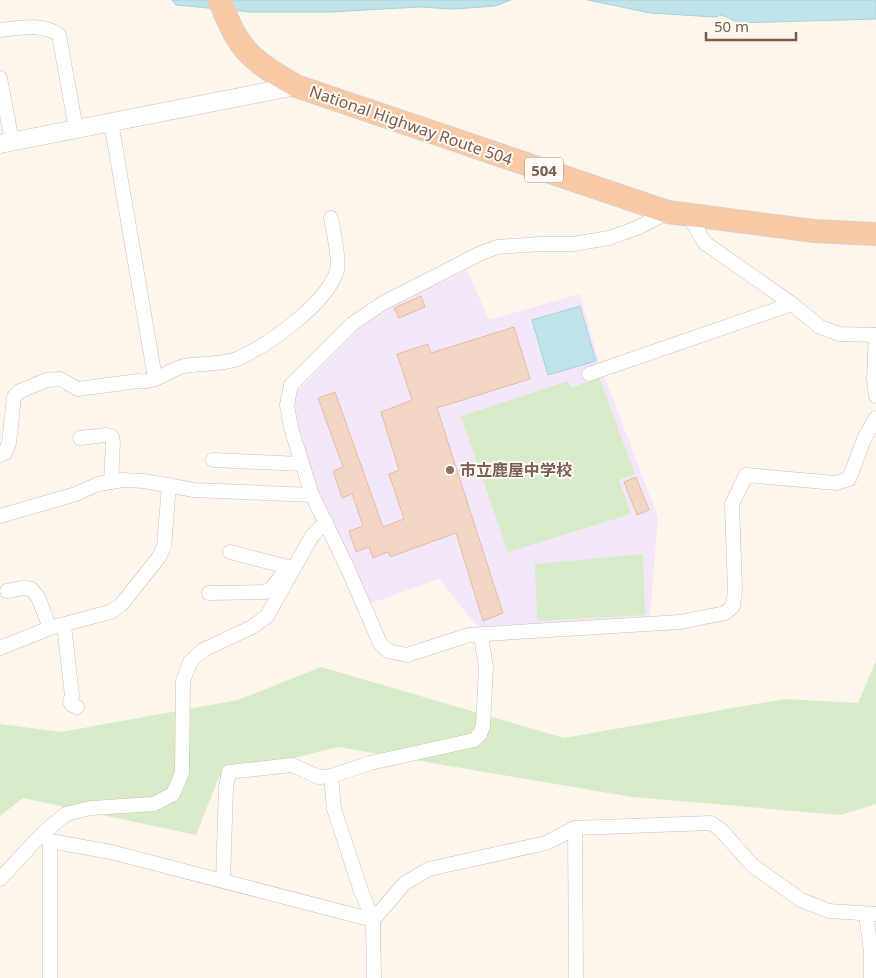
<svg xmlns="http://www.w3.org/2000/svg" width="876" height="978" font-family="'Noto Sans','Noto Sans JP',sans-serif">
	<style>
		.education { fill: #f3e8fa }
		.green { fill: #d8ecc9 }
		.water { fill: #bfe3e8; stroke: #a5d3da }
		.building { fill: #f3d5c3; stroke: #e6bba3 }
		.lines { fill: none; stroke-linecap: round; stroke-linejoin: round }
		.minor-casing { stroke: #d1beb0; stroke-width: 15 }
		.tertiary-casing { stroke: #d1beb0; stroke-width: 19 }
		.trunk-casing { stroke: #dad1cd; stroke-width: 24 }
		.minor { stroke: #fff; stroke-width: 14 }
		.tertiary { stroke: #fff; stroke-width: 18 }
		.trunk { stroke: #f9c8a4; stroke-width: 22 }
		.education-dot { fill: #8d6e63; stroke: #fffaf3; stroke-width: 2 }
		.labels { text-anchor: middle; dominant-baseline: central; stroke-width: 4; stroke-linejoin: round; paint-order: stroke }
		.shield { fill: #fffaf3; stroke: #a28b7f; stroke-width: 1 }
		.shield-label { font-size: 15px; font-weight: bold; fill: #7a5c4d }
		.street-label { font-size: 16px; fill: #7a5c4d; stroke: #fffaf3 }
		.education-label { font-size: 16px; font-weight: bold; fill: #785e54; stroke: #fffaf3; text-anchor: start }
	</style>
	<rect width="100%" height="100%" fill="#fdf6ec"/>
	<polygon class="education" points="467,270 489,320 580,294 600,365 658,517 650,616 481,631 439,579 369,604 316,491 294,419 294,395 359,328 382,309"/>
	<g class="green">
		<polygon points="599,377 635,474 619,480 631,514 508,552 461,416 568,381 571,388"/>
		<polygon points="643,554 645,615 537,621 535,564"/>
		<polygon points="876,661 876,804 841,815 632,797 338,747 219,777 196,835 23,798 0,816 0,724 61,732 238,700 321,667 564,738 784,699 858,703"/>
	</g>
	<g class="water">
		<polygon points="172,0 511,0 495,6 454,9 419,7 331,12 251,12 176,5"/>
		<polygon points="588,0 876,0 876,19 739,23 722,15 715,17 650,13"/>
		<polygon points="580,306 596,361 548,375 532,320"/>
	</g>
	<g class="building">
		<polygon points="421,296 425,307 399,318 394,308"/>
		<polygon points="514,327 530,379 437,408 503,613 483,621 456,533 390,557 388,552 373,558 369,547 356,552 349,531 363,526 352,494 342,498 333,471 343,467 318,398 335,392 383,527 404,519 389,474 399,470 381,412 412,400 397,354 428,344 431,353"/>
		<polygon points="636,477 649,510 637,515 624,482"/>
	</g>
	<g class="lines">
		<g class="minor-casing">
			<g id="minor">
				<path d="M0 30C19 28 43 23 59 35L76 129"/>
				<polyline points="0,78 12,141"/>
				<polyline points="111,122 155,378"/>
				<polyline points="668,212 637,228 609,238 573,244 539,244 497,247 479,254 383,303 352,324 291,385 287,405 291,428 312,495 347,567 380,643 388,651 407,655 469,635 680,622 725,613 733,606 735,590 732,504 746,475 836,483 849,479 865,437 876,418"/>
				<polyline points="688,215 705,243 792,304 820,327 839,334 876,335"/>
				<polyline points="876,335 874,379 876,396"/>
				<polyline points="589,374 792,304"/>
				<polyline points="80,438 106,435 112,437 113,442 111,482"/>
				<path d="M0 455 5 453 9 443 14 397 20 391 47 380 60 379 78 389 138 381C155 384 168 370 184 366 201 363 221 365 237 359 267 346 328 303 337 270 340 262 333 228 331 218"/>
				<polyline points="213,460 301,464"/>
				<polyline points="0,516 76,494 98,484 123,480 144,481 194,490 312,495"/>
				<polyline points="230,552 288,567"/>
				<polyline points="7,591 24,588 31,589 38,597 50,628"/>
				<polyline points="209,593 265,592 271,589 284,572"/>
				<polyline points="64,625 72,696 70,702 72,705 77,707"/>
				<polyline points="0,648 50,628 110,612 121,605 159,557 164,547 169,485"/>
				<polyline points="331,776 334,809 361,891 373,920 374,978"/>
				<polyline points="575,828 576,978"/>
				<polyline points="45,836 50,841 50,978"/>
				<polyline points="50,841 111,852 373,920"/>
				<polyline points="0,879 43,833 66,814 91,808 154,804 173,794 182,773 183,681 190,662 203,650 252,627 267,616 312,536 326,522"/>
				<polyline points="223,880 226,787 229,772 292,765 319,777 331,776 370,763 474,740 480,734 483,726 486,667 481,636"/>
				<polyline points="866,914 871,951 871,978"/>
				<polyline points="373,920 405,883 429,869 546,843 575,828 711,823 721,830 752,865 801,900 829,911 876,914"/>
			</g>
		</g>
		<g class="tertiary-casing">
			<polyline id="tertiary" points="0,144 296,86"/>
		</g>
		<g class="trunk-casing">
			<path id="trunk" d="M219 0C225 12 229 25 236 36 249 60 274 73 296 86L668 212 814 231 876 234"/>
		</g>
		<use href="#minor" class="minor"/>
		<use href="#tertiary" class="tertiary"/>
		<use href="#trunk" class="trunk"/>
	</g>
	<circle class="education-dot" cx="450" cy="470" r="5"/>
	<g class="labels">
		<rect class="shield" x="525" y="157.5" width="38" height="25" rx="4"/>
		<g class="shield-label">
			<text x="544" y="170">504</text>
		</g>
		<g class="street-label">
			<text transform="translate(411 125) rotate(19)">National Highway Route 504</text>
		</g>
		<g class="education-label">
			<text x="460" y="470">市立鹿屋中学校</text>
		</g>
	</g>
	<path d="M706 32v8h90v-8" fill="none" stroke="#7a5c4d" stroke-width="2.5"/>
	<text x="714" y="32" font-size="15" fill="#7a5c4d" stroke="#fffaf3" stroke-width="4" paint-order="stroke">50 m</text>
</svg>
